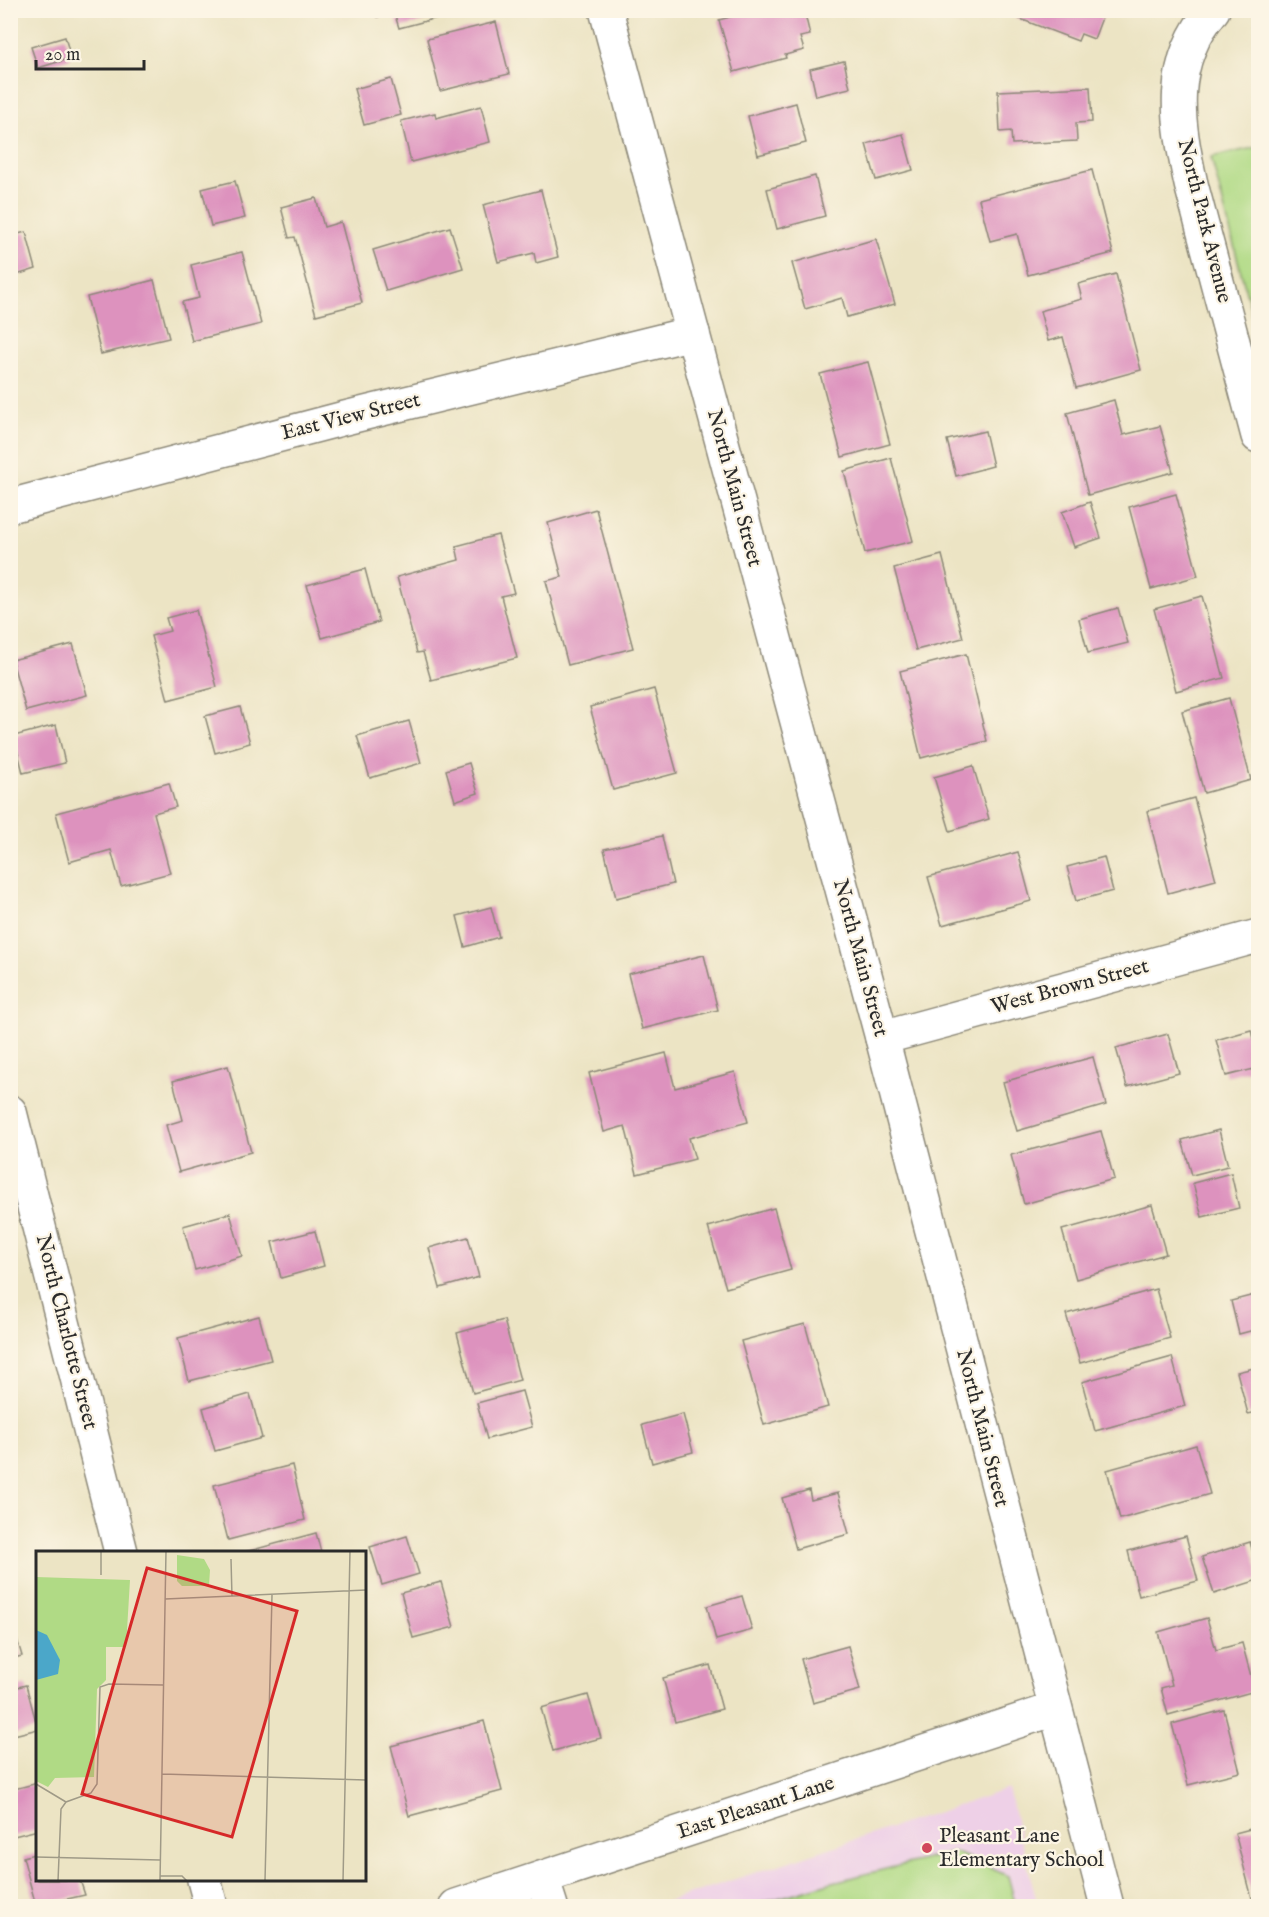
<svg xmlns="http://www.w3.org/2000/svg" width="1269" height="1917" font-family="'IM FELL English',serif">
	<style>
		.built { fill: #eed0e7 }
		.green { fill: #b0da85; stroke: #6e8258; stroke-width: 1.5 }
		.building { fill: #dd92be }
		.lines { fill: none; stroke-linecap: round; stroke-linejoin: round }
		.minor-casing { stroke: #8c8878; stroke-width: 36 }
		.minor { stroke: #fff; stroke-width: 33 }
		.poi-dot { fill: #d1495b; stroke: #fcf5e5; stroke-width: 2 }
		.labels { text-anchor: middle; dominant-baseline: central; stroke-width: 4.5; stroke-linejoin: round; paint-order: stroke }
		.street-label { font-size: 21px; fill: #2b2b2b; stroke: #fcf5e5 }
		.poi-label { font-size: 21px; fill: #2b2b2b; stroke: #fcf5e5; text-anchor: start }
		.inset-road { fill: none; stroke: #9f9a87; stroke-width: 1.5 }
		.view { fill: #d62828; fill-opacity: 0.15; stroke: #d62828; stroke-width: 3 }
		.inset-edge { fill: none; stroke: #2b2b2b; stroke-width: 3 }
	</style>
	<rect width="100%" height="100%" fill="#fcf5e5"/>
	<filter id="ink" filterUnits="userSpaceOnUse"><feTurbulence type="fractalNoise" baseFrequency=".0167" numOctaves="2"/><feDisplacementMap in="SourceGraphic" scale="12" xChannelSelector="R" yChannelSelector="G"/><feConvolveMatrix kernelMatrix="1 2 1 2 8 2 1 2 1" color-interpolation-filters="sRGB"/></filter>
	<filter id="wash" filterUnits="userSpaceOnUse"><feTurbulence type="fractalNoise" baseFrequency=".008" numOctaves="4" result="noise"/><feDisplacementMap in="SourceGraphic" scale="24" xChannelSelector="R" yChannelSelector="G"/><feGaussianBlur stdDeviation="1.35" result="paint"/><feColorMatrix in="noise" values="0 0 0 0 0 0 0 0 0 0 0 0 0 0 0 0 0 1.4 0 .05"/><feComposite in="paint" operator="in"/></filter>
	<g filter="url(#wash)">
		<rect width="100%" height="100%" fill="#ece4c4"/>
		<polygon class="built" points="1008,1789 1038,1906 654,1906"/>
		<g class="green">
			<polygon points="1258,147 1258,338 1211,157"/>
			<polygon points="955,1852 1008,1876 1016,1906 752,1906 829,1883"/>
		</g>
		<g id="blocks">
			<g class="building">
				<polygon points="375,10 439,10 441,17 399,28 394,12 377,17"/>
				<polygon points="755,10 804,10 810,35 800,37 804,50 785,55 786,58 734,72 719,20"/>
				<polygon points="1017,10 1105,10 1094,39 1081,34 1078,41 1015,17"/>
				<polygon points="496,22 509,74 440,91 427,39"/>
				<polygon points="65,37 71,58 38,68 31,47"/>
				<polygon points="844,61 850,88 816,96 810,69"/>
				<polygon points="391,79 401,115 364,125 354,89"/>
				<polygon points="1090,87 1092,122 1076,123 1077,141 1012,144 1011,131 1000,132 998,91"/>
				<polygon points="796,103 806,143 758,155 748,116"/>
				<polygon points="481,106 490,142 411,162 401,121 435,113 436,118"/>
				<polygon points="903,134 913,170 876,180 866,144"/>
				<polygon points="1092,170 1113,253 1028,275 1017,234 990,241 979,199"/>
				<polygon points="815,176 825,216 777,229 767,189"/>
				<polygon points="235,181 245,218 211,226 202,189"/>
				<polygon points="541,190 558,257 536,263 534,253 498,262 483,205"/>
				<polygon points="316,198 324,227 341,222 362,303 316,315 295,237 289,238 281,207"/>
				<polygon points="450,227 463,268 386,291 373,250"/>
				<polygon points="26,232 36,269 10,277 10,236"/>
				<polygon points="876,239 895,304 847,317 842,298 805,309 792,263"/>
				<polygon points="242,252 261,324 192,341 182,302 199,298 191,265"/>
				<polygon points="1116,274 1141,370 1076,388 1063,337 1048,341 1040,311 1082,299 1078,284"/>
				<polygon points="154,280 169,338 101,354 87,297"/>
				<polygon points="868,362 890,444 842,457 820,374"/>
				<polygon points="1114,400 1123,435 1160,426 1173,472 1088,495 1067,413"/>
				<polygon points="985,431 993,466 956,476 947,440"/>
				<polygon points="891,458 913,541 865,553 844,471"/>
				<polygon points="1176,494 1198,576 1151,589 1129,507"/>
				<polygon points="1090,502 1101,538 1074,547 1062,512"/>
				<polygon points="596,509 633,648 568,665 546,581 562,577 548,523"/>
				<polygon points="498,535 514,593 501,596 517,658 431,680 423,652 417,653 397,577 459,560 456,546"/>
				<polygon points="942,555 963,638 916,650 894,568"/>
				<polygon points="365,569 379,622 322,638 307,585"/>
				<polygon points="1202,596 1224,678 1176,691 1154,609"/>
				<polygon points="1118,608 1128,643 1088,653 1079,619"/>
				<polygon points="196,610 217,687 168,700 151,636 170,631 166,618"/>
				<polygon points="73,644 87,695 26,711 12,660"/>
				<polygon points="966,654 987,741 921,758 900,671"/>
				<polygon points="654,689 677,773 613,790 590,707"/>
				<polygon points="1229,698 1251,780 1204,793 1182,711"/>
				<polygon points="240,707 250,743 215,753 205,716"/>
				<polygon points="409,721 421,763 370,778 357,736"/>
				<polygon points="56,725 65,763 23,773 14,736"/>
				<polygon points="469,763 478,793 455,801 446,770"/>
				<polygon points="973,766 989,819 950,831 934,777"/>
				<polygon points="169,783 176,807 154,813 170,873 121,886 111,850 69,862 56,813"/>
				<polygon points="1194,798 1216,880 1168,893 1147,811"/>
				<polygon points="662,836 673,884 616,898 604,849"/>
				<polygon points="1018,852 1031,901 942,925 928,877"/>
				<polygon points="1104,857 1113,891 1076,901 1067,867"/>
				<polygon points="491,907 499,937 465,947 457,916"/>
				<polygon points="704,955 718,1010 642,1029 628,974"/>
				<polygon points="1251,1030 1258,1060 1258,1068 1226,1076 1216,1040"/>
				<polygon points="1168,1034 1179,1073 1127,1087 1116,1048"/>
				<polygon points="666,1053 675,1088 735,1072 748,1122 689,1138 695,1159 637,1174 625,1126 604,1132 589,1073"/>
				<polygon points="1093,1057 1106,1105 1017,1131 1003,1082"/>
				<polygon points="228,1066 251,1152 179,1172 166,1125 183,1120 173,1081"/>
				<polygon points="1219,1130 1228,1166 1192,1175 1182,1140"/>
				<polygon points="1101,1131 1114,1179 1024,1204 1011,1155"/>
				<polygon points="1231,1173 1239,1208 1202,1217 1193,1183"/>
				<polygon points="1152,1205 1166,1254 1076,1279 1062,1230"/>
				<polygon points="774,1208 791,1270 726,1288 708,1227"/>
				<polygon points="230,1213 242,1256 195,1270 183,1226"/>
				<polygon points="315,1231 324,1266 281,1278 272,1242"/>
				<polygon points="468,1237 479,1277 440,1288 429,1248"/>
				<polygon points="1156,1289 1170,1338 1080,1363 1066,1314"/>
				<polygon points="1258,1294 1258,1329 1239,1334 1231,1301"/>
				<polygon points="259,1316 271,1360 189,1381 178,1338"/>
				<polygon points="504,1320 520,1380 473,1393 457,1333"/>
				<polygon points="805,1324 828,1407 764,1425 741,1341"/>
				<polygon points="1172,1357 1185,1406 1095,1431 1082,1382"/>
				<polygon points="1258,1367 1258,1412 1248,1414 1237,1372"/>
				<polygon points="522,1391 532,1427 487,1439 477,1403"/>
				<polygon points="250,1394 262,1438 215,1451 203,1408"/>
				<polygon points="683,1414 693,1452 652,1463 642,1425"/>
				<polygon points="1196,1445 1210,1494 1120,1519 1107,1470"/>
				<polygon points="292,1465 305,1520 228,1540 214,1485"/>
				<polygon points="809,1490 811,1500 838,1493 849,1534 796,1549 782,1498"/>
				<polygon points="316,1533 321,1552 245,1552"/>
				<polygon points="407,1536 419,1574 382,1585 370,1547"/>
				<polygon points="1186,1536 1198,1581 1139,1596 1128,1551"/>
				<polygon points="1250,1542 1258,1569 1258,1580 1214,1594 1202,1557"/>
				<polygon points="441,1582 454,1627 413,1638 401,1593"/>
				<polygon points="742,1596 752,1630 716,1640 707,1606"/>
				<polygon points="10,1616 22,1656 10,1659"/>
				<polygon points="1207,1618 1216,1650 1242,1643 1255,1691 1168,1715 1161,1688 1172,1685 1158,1632"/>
				<polygon points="848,1646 860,1690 813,1703 801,1659"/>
				<polygon points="710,1665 722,1709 675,1722 663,1678"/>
				<polygon points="26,1685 38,1729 10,1736 10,1689"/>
				<polygon points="588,1695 601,1738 553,1751 541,1708"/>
				<polygon points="1224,1710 1240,1772 1188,1785 1172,1724"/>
				<polygon points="484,1721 502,1791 409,1816 391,1746"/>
				<polygon points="38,1783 38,1830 10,1837 10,1790"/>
				<polygon points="1258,1827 1258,1906 1254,1906 1235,1833"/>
				<polygon points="38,1853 38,1880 80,1880 85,1895 36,1906 23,1857"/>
			</g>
		</g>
	</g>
	<g filter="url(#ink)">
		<use href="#blocks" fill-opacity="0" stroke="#8c8878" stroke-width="1.5"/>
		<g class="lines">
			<g class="minor-casing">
				<g id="minor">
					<polyline points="606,10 882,1038 1107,1906"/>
					<path d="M1213 10C1167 63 1177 121 1191 184L1258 436"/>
					<polyline points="10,506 341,419 693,333"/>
					<polyline points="882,1038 1258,936"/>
					<polyline points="10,1112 121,1552"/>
					<polyline points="542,1878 551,1906"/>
					<polyline points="204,1880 211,1906"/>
					<polyline points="456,1906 1055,1709"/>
				</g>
			</g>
			<use href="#minor" class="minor"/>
		</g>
	</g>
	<circle class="poi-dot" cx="927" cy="1848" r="6"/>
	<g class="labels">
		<g class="street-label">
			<text transform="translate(1204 221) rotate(76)">North Park Avenue</text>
			<text transform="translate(351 417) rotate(-14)">East View Street</text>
			<text transform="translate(734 488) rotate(75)">North Main Street</text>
			<text transform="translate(860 958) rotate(75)">North Main Street</text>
			<text transform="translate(1070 987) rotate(-15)">West Brown Street</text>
			<text transform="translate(66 1332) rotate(76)">North Charlotte Street</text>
			<text transform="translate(982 1428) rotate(76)">North Main Street</text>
			<text transform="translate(756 1808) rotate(-18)">East Pleasant Lane</text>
		</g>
		<g class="poi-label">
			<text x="939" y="1836">Pleasant Lane<tspan x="939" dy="24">Elementary School</tspan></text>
		</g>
	</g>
	<g transform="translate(36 1551)">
		<rect width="330" height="330" fill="#ece4c4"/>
		<path d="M141 4 168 8 174 19 173 35H146L141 30ZM0 26 94 29 90 96H70V129L61 138 58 226 19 227 12 236 0 230Z" fill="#b0da85"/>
		<path d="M0 79 11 84 24 109 22 123 0 129Z" fill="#4ba7c9"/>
		<path class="inset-road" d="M65 0V24M195 8 196 46M129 48 330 39M126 223 330 229M0 233 30 251M0 306 124 309M124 325H146L151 330M22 330 25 258 30 251 55 242 61 233 64 136 73 133 127 134M124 330 130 0M229 330 236 44M307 330 314 0"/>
		<path class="view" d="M111 17 261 60 196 286 46 243Z"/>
		<rect width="330" height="330" class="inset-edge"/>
	</g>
	<rect width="1269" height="1917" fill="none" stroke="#fcf5e5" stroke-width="36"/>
	<path d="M36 60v9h108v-9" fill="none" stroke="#2b2b2b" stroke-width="3"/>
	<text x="45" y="60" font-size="18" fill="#2b2b2b" stroke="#fcf5e5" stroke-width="4.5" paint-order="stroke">20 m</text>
</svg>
